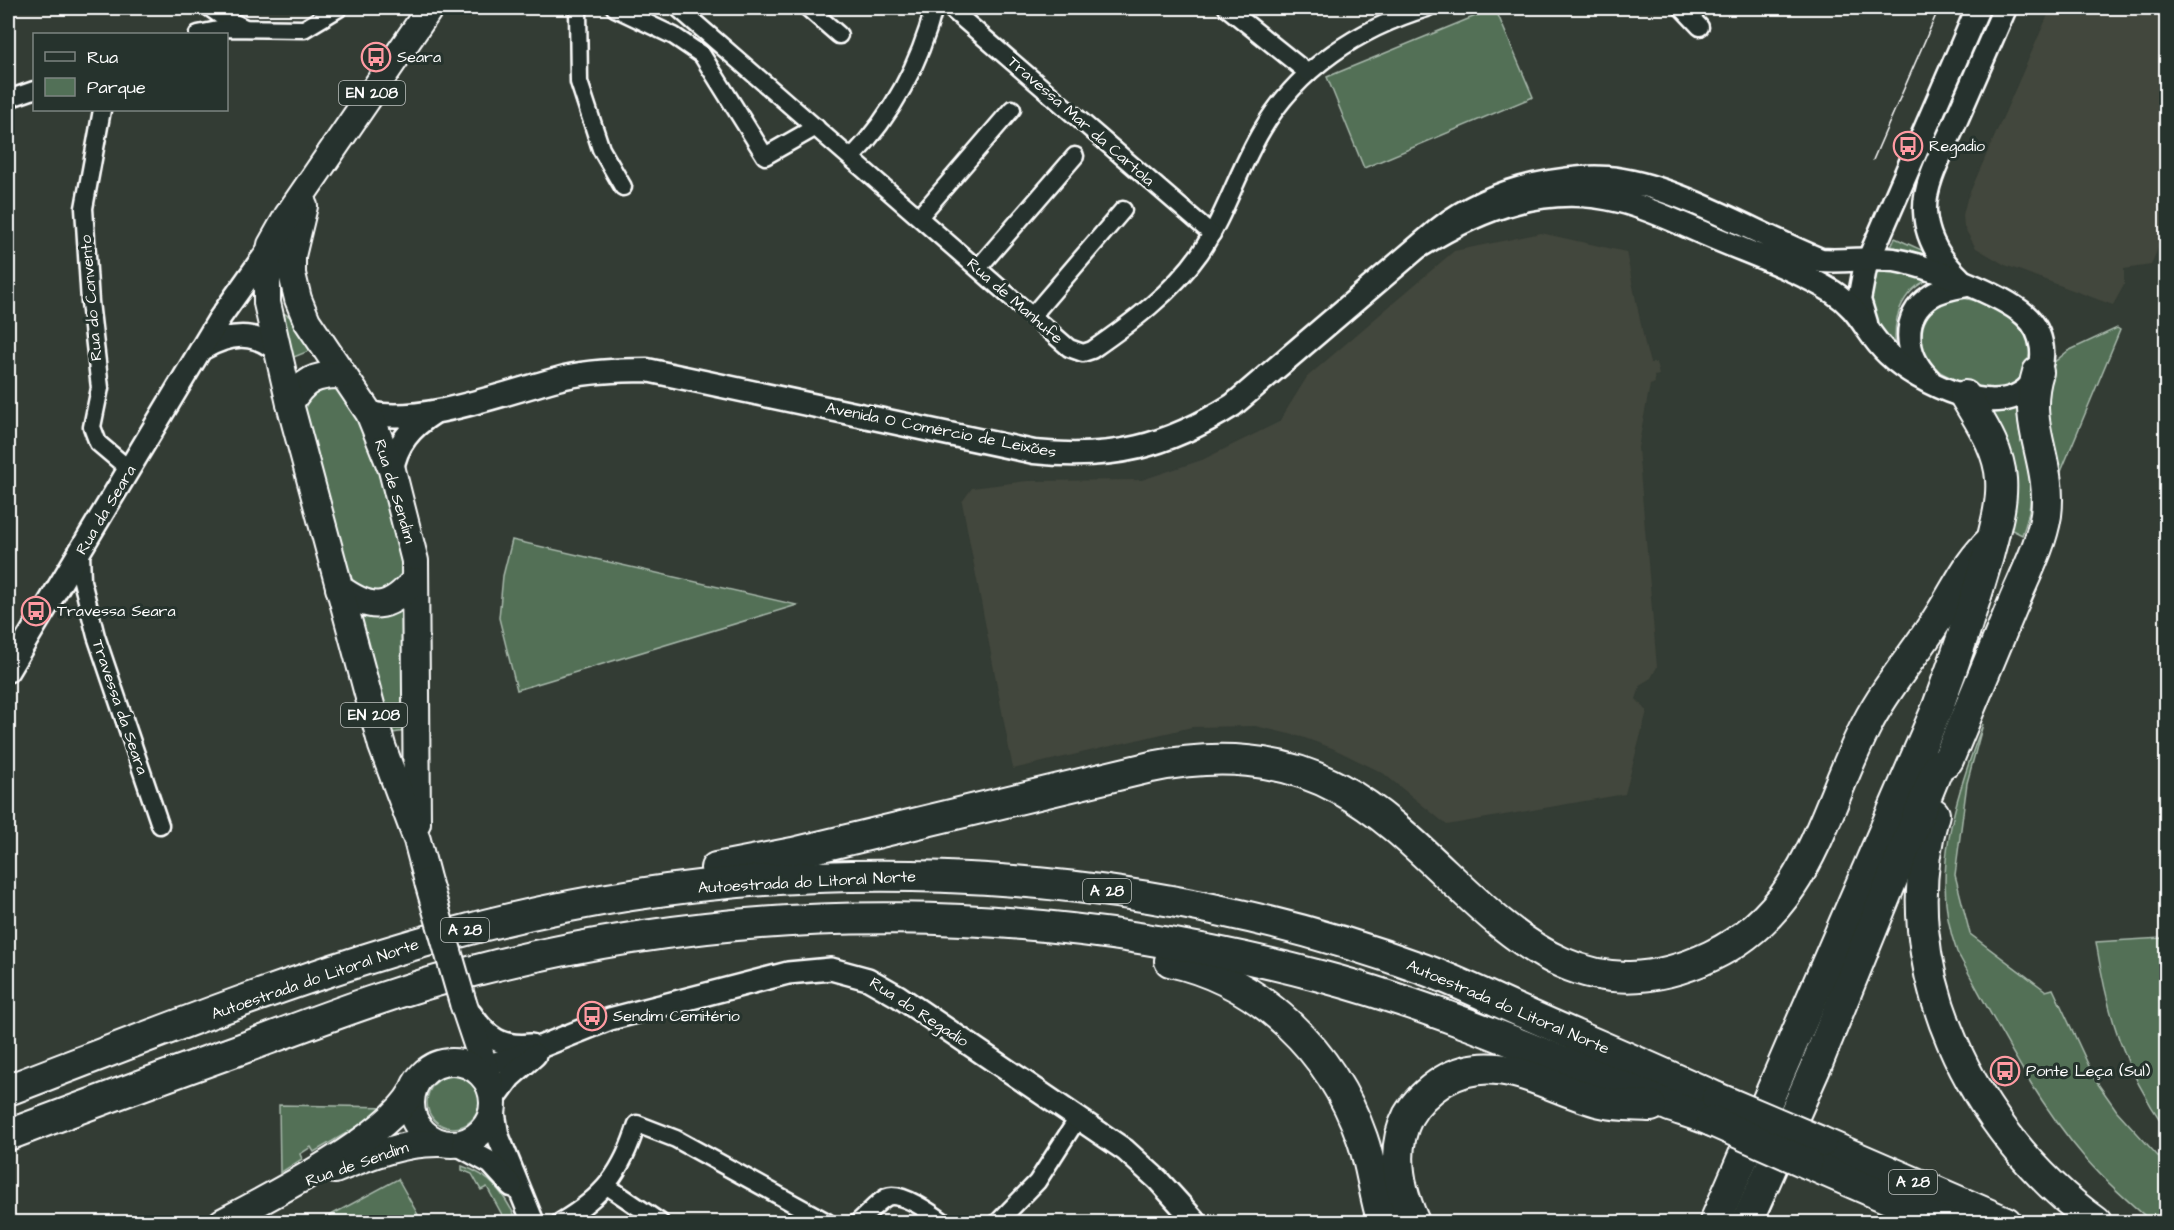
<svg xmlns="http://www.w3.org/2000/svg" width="2174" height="1230" font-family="'Architects Daughter',sans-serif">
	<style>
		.built { fill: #42463c }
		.green { fill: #527057; stroke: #a8b8ab; stroke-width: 1.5 }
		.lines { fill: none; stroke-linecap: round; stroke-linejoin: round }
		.minor-casing { stroke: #fff; stroke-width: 21 }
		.tertiary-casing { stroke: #fff; stroke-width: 26 }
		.secondary-casing { stroke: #fff; stroke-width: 27 }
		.primary-casing { stroke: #fff; stroke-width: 30 }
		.motorway-casing { stroke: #fff; stroke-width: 34 }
		.minor { stroke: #26332d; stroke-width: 16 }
		.tertiary { stroke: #26332d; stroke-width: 21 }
		.secondary { stroke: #26332d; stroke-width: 22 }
		.primary { stroke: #26332d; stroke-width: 26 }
		.motorway { stroke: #26332d; stroke-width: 30 }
		.tram { stroke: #fff; stroke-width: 1.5 }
		.primary-bridge-casing { stroke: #fff; stroke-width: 30; stroke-linecap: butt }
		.motorway-bridge-casing { stroke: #fff; stroke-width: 34; stroke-linecap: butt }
		.primary-bridge { stroke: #26332d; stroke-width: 26 }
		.motorway-bridge { stroke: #26332d; stroke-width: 30 }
		.labels { text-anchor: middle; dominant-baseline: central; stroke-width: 6; stroke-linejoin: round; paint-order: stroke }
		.shield { fill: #26332d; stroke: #bec2c0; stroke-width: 1.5 }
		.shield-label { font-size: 15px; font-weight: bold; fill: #fff }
		.poi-label { font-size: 16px; fill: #fff; stroke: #26332d; text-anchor: start }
		.street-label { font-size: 16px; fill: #fff; stroke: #26332d }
	</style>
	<rect width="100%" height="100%" fill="#333c34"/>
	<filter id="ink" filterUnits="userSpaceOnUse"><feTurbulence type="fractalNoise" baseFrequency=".0167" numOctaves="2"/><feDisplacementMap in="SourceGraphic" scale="12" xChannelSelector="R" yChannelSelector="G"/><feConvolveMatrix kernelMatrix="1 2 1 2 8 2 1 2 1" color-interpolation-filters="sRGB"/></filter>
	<g filter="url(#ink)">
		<g class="built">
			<polygon points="2051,8 2166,8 2166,229 2151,265 2124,269 2124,285 2113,305 2005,265 1976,248 1964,227 1963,215 1967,199"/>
			<polygon points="1541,233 1626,252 1646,349 1650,363 1656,363 1659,375 1654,376 1655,383 1650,385 1638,448 1657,667 1651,678 1641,684 1636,699 1647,711 1625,794 1447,825 1383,773 1332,748 1302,737 1255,726 1192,727 1013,769 962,502 972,488 1027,481 1142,480 1202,460 1279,422 1307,377 1454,251"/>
		</g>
		<g class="green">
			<polygon points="1495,8 1533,97 1364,168 1327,77"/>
			<polygon points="1895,238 1926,252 1931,261 1888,254"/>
			<path d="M1873 265 1930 279C1900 291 1892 321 1896 350 1866 320 1868 304 1873 265Z"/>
			<path d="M1954 297C1974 298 2018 313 2028 333 2031 340 2031 353 2033 361 2025 372 2018 386 2004 390 1987 395 1938 375 1928 362 1922 355 1922 348 1921 340 1919 315 1932 306 1954 297Z"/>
			<polygon points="278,310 294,319 314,349 289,359"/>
			<polygon points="2117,328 2120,330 2055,486 2040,393 2052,364 2068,351"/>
			<polygon points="331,386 344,393 354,404 377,458 406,564 399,583 379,593 357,588 346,570 299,407 306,394"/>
			<path d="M2017 404C2017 456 2044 479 2022 535L2002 525 1985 411Z"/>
			<polygon points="512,540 797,605 517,690 499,618 503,576"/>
			<polygon points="403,601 405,731 387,734 357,609"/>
			<path d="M1983 724 1967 783 1955 875 1970 934 2046 991 2053 989 2096 1081 2117 1111 2166 1165V1222H2152C2129 1202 2106 1182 2086 1159 2033 1098 1996 1022 1957 952 1929 877 1955 797 1983 724Z"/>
			<path d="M2162 938 2166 985V1129C2123 1067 2108 1016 2096 942Z"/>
			<circle cx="453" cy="1102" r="26"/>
			<polygon points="279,1105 391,1107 314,1152 311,1147 300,1154 302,1159 280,1173"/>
			<path d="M462 1166C492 1175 505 1196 518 1222H506L487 1187 481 1190 472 1174 462 1170Z"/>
			<polygon points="398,1179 422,1222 318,1222"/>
		</g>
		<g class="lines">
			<g class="minor-casing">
				<g id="minor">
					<polyline points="210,8 224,18 243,27"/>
					<polyline points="578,8 579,82 601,149 623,187"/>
					<polyline points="615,8 674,36 702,55 765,156 816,127"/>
					<path d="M678 8 1069 348 1083 353 1092 350C1131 323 1172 293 1200 253 1226 214 1238 170 1262 130 1297 69 1360 28 1427 8"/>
					<polyline points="808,8 839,35"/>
					<polyline points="950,8 1212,234"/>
					<polyline points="1227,8 1308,73"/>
					<polyline points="1682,8 1700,27"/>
					<polyline points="198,34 228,28 304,29 339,8"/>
					<polyline points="8,99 34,90"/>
					<polyline points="102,110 84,208 90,302 100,388 92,427 98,443 130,470"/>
					<path d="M852 157C892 116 920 63 934 8"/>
					<polyline points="919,217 1012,109"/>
					<polyline points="978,268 1075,156"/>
					<polyline points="1032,316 1123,210"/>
					<polyline points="81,553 82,581 96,636 160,825"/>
					<polyline points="607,1186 660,1222"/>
					<path d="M560 1222C604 1196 622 1172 637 1124L676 1139 827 1222"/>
					<path d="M858 1222C867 1215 877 1202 887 1197 901 1191 933 1214 944 1222"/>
					<polyline points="998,1222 1037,1182 1078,1118"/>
				</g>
			</g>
			<g class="tertiary-casing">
				<g id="tertiary">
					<path d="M204 348C229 334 253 330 276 350"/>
					<polyline points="8,671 219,319 271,246"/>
					<path d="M471 1014C487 1038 502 1048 531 1045"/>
					<polyline points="485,1066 515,1057 610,1019 788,973 831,969 868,979 898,996 1125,1150 1158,1180 1196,1222"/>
					<polyline points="493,1100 510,1077 535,1055"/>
					<polyline points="493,1107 498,1136 533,1222"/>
					<polyline points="457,1144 491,1163 512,1186"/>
				</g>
			</g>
			<g class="secondary-casing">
				<g id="secondary">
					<path d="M1959 278C1940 260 1926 238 1925 211 1924 182 1943 151 1954 125 1971 86 1988 47 2005 8"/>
					<polyline points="1866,323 1859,300 1865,268 1978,8"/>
					<path d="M1928 378C1905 355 1900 316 1931 296 1941 289 1955 287 1967 285"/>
					<path d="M369 413C425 425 508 391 565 377 592 371 619 370 647 370L1034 452C1112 460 1166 447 1233 405L1439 229C1468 206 1499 193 1534 185 1558 180 1583 176 1607 178 1673 183 1758 235 1821 260 1846 262 1869 257 1894 260 1926 265 2001 294 2025 315 2044 332 2048 362 2033 382 2002 425 1917 382 1888 354 1866 334 1862 311 1833 292 1798 270 1755 255 1717 239 1685 226 1653 209 1620 201 1547 182 1481 208 1420 246"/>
					<path d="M392 470C396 444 411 427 433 413"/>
				</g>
			</g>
			<g class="primary-casing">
				<g id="primary">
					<polyline points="304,206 292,256 292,274 298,299 307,321 369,413 392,470 415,561 417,823"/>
					<path d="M290 404C303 380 316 374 343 375"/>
					<path d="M339 588C371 611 388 611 414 581"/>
					<polyline points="428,882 417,840 382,746 290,404 267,303 267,264 271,245 288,215 430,8"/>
					<polyline points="463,1003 490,1083"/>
					<circle cx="452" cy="1103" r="41"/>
					<path d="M335 1170C369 1156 404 1142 441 1143"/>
					<path d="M222 1222C270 1197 387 1137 412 1092"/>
				</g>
			</g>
			<g class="motorway-casing">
				<g id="motorway">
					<path d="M1934 814C1889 966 1973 1133 2096 1222"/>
					<path d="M716 868 793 853 1151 767C1216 754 1280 756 1340 789 1465 857 1538 1038 1711 956 1810 909 1821 813 1867 724 1887 685 1917 652 1940 615 1958 587 1968 562 1992 540"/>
					<path d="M1170 961C1261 981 1332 1052 1362 1138 1372 1166 1374 1195 1383 1222"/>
					<path d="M8 1090C154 1034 303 974 455 933 767 847 1118 857 1423 969 1459 982 1494 1000 1529 1015 1592 1043 1655 1069 1717 1098"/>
					<path d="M8 1135C85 1106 163 1077 241 1049 319 1020 396 990 477 970 757 898 1041 902 1320 976 1441 1008 1555 1059 1670 1106 1684 1111 1698 1115 1712 1121"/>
					<polyline points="1821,1142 2006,1222"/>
					<polyline points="1807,1163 1943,1222"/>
					<path d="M1414 1222C1399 1189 1390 1151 1408 1116 1416 1102 1429 1090 1443 1081 1498 1048 1548 1089 1601 1102 1617 1106 1635 1105 1651 1106"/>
					<path d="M1715 1222 1937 709C1956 658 1973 608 1988 556 1994 532 2003 504 2001 479 1999 448 1980 422 1965 396"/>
					<path d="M1747 1222 1816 1066 1938 767 1948 760C1970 708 1991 656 2013 604 2025 575 2041 546 2046 515 2053 461 2021 426 2038 372"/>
				</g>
			</g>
			<use href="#minor" class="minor"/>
			<use href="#tertiary" class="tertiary"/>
			<use href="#secondary" class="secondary"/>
			<use href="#primary" class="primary"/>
			<use href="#motorway" class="motorway"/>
			<polyline class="tram" points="1873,160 1939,8"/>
			<g class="primary-bridge-casing">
				<polyline id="primary-bridge" points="428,882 463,1003"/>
			</g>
			<g class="motorway-bridge-casing">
				<g id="motorway-bridge">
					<polyline points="1717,1098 1821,1142"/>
					<polyline points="1712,1121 1807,1163"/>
				</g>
			</g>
			<use href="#primary-bridge" class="primary-bridge"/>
			<use href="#motorway-bridge" class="motorway-bridge"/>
		</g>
	</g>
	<defs>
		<g id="bus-ring" transform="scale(1.5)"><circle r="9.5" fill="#26332d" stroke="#ff9aa2" stroke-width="1.5"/><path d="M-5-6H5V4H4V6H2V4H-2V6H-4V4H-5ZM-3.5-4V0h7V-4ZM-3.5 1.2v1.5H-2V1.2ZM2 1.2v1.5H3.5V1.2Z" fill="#ff9aa2"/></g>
	</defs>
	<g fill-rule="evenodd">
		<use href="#bus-ring" x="376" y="57"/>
		<use href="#bus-ring" x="1908" y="146"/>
		<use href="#bus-ring" x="36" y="611"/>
		<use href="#bus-ring" x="592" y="1016"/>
		<use href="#bus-ring" x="2005" y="1071"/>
	</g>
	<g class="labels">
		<g class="shield">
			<rect x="339" y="81" width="66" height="24" rx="4.5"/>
			<rect x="341" y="703" width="66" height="24" rx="4.5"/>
			<rect x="1083" y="879" width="48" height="24" rx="4.5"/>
			<rect x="441" y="918" width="48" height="24" rx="4.5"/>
			<rect x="1889" y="1170" width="48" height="24" rx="4.5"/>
		</g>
		<g class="shield-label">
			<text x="372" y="93">EN 208</text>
			<text x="374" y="715">EN 208</text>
			<text x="1107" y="891">A 28</text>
			<text x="465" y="930">A 28</text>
			<text x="1913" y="1182">A 28</text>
		</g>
		<g class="poi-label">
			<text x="397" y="57">Seara</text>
			<text x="1929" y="146">Regadio</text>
			<text x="57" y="611">Travessa Seara</text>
			<text x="613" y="1016">Sendim Cemitério</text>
			<text x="2026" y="1071">Ponte Leça (Sul)</text>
		</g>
		<g class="street-label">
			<text transform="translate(1081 121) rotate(41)">Travessa Mar da Cartola</text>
			<text transform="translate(91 298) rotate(-95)">Rua do Convento</text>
			<text transform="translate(1015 301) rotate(41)">Rua de Manhufe</text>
			<text transform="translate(941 430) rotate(11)">Avenida O Comércio de Leixões</text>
			<text transform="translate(395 491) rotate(73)">Rua de Sendim</text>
			<text transform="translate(106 510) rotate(-59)">Rua da Seara</text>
			<text transform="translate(120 707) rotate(71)">Travessa da Seara</text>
			<text transform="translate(807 882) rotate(-3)">Autoestrada do Litoral Norte</text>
			<text transform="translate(315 979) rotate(-19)">Autoestrada do Litoral Norte</text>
			<text transform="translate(1508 1007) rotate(23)">Autoestrada do Litoral Norte</text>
			<text transform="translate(919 1012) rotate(33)">Rua do Regadio</text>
			<text transform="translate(357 1164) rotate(-19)">Rua de Sendim</text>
		</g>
	</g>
	<rect width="2174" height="1230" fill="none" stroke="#26332d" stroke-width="30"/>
	<rect x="15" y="15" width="2144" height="1200" fill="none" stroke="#fff" stroke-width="2" filter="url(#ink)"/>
	<rect x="33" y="33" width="195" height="78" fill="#26332d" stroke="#7d8581" stroke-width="1.5"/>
	<rect x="45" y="52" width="30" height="9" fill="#26332d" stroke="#7d8581" stroke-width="1.5"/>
	<text x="87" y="63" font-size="18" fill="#ffffff">Rua</text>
	<rect x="45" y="78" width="30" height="18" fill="#527057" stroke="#7d8581" stroke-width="1.5"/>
	<text x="87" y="93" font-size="18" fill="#ffffff">Parque</text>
</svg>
